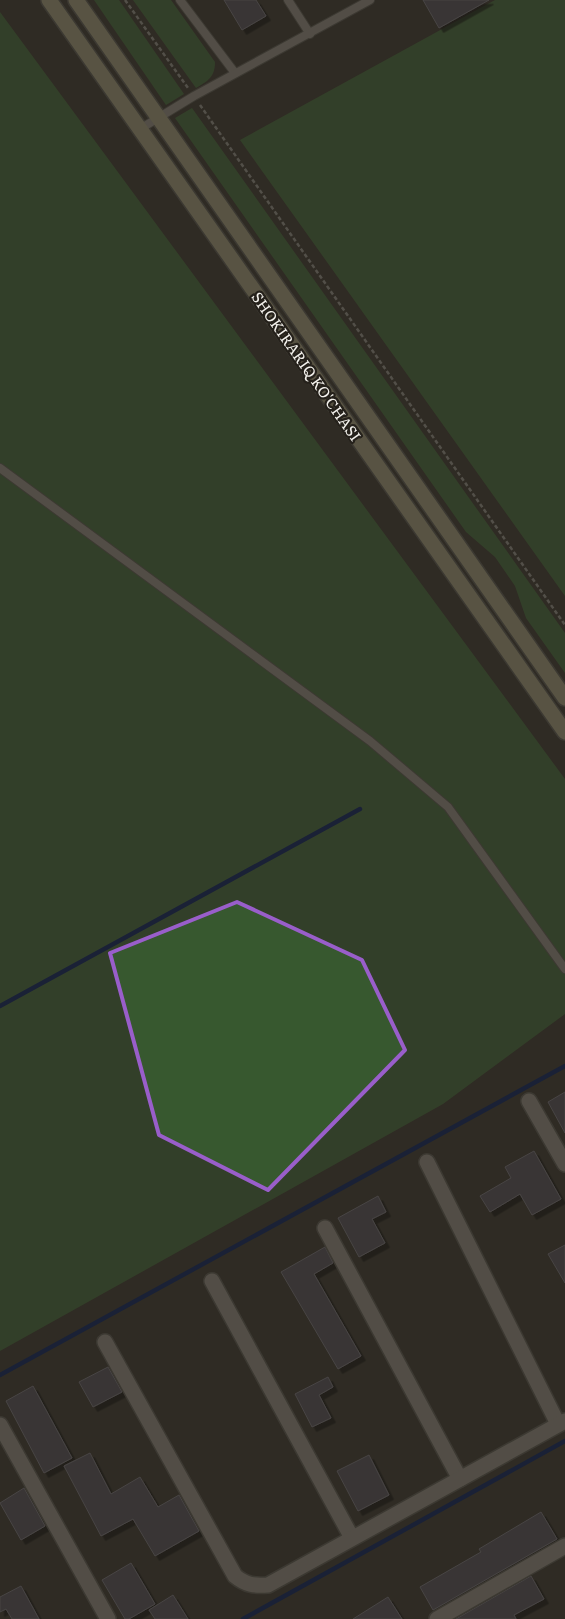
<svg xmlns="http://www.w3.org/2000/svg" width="565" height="1619" font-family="Literata,serif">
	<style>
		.green { fill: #37582f }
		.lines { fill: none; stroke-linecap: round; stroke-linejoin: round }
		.stream { stroke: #00164c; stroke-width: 4.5 }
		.building { fill: #444149; stroke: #66636b; filter: url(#shadow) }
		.service-casing { stroke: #4c4943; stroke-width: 10 }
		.minor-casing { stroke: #4c4943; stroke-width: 18 }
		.secondary-casing { stroke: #4c4943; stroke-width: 18 }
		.path { stroke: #7d7a74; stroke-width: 2.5; stroke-dasharray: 4 2.5; stroke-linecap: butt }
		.service { stroke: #7c776f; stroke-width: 8 }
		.minor { stroke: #7c776f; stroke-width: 15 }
		.secondary { stroke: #898468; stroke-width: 15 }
		.marked { fill: none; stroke: #995eca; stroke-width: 4; stroke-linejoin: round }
		.labels { text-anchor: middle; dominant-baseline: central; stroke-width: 4.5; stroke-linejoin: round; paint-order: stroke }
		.street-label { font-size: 15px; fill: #f4f2ed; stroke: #25211b }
	</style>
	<defs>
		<filter id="shadow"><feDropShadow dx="4.5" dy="4.5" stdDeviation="0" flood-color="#0009"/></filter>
	</defs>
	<rect width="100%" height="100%" fill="#2f2b24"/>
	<g class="green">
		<polygon points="94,0 119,0 184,94 166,105"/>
		<path d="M133 0H171L215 62C215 77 208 81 196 88Z"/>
		<polygon points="495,0 565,0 565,596 240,140"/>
		<polygon points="0,12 565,779 565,1014 443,1104 0,1351"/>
		<polygon points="192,108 565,633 565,673 526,618 515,586 495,557 466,532 175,118"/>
	</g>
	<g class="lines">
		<g class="stream">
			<polyline points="0,1006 360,809"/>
			<polyline points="0,1375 565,1066"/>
			<polyline points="243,1619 565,1441"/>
		</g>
	</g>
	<g class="building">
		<polygon points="224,0 256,0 266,16 242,30"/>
		<polygon points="423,0 489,0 439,28"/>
		<polygon points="565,1092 565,1133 548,1102"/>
		<polygon points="534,1151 561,1199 532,1215 520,1194 490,1212 480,1196 511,1178 505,1167"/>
		<polygon points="378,1196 386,1212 372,1219 385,1243 359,1257 338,1218"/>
		<polygon points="565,1245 565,1283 548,1254"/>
		<polygon points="325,1247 333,1263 314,1274 361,1356 338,1369 281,1272"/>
		<polygon points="108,1367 122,1392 93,1407 79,1382"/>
		<polygon points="328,1377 333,1387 319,1395 331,1418 312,1427 295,1394"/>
		<polygon points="33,1386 72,1458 44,1473 6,1401"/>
		<polygon points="90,1453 111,1494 140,1477 158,1507 179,1495 199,1531 155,1556 133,1519 101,1536 64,1466"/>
		<polygon points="369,1455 389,1495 358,1511 337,1471"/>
		<polygon points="24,1488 45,1526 21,1540 0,1503"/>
		<polygon points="541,1512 557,1539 433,1610 420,1587 481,1552 479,1549"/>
		<polygon points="131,1563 155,1604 129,1619 125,1619 102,1580"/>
		<polygon points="531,1576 544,1599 514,1615 516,1619 456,1619"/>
		<polygon points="21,1586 39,1619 12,1619 6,1609 0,1612 0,1597"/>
		<polygon points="173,1595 188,1619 155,1619 149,1610"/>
		<polygon points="388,1597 402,1619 353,1619"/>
	</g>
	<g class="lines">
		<g class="service-casing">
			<g id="service">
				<polyline points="180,0 235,73"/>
				<polyline points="288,0 310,34"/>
				<polyline points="140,129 194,96 370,0"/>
				<polyline points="0,468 370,741 448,807 565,969"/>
			</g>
		</g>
		<g class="minor-casing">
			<g id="minor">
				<polyline points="529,1101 565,1164"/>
				<polyline points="427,1162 558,1424"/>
				<polyline points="325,1228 460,1479"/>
				<polyline points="212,1281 352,1538"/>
				<path d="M105 1342 235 1576C246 1585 254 1586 268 1585L565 1421"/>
				<polyline points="0,1425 108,1619"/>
				<polyline points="437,1619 565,1546"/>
			</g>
		</g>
		<g class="secondary-casing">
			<g id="secondary">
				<polyline points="49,0 565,732"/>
				<polyline points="76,0 565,698"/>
			</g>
		</g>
		<g class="path">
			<polyline points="125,0 188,88"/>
			<polyline points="200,105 565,625"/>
		</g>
		<use href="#service" class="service"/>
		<use href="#minor" class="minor"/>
		<use href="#secondary" class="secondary"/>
	</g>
	<path d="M0 0H565V1619H0ZM237 902 362 960 405 1050 268 1190 159 1135 110 953Z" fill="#2f2b24" fill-opacity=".55" fill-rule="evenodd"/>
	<path class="marked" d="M237 902 362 960 405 1050 268 1190 159 1135 110 953Z"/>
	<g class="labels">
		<g class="street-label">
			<text transform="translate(307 366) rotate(55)">SHOKIRARIQ KO'CHASI</text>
		</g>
	</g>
</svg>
